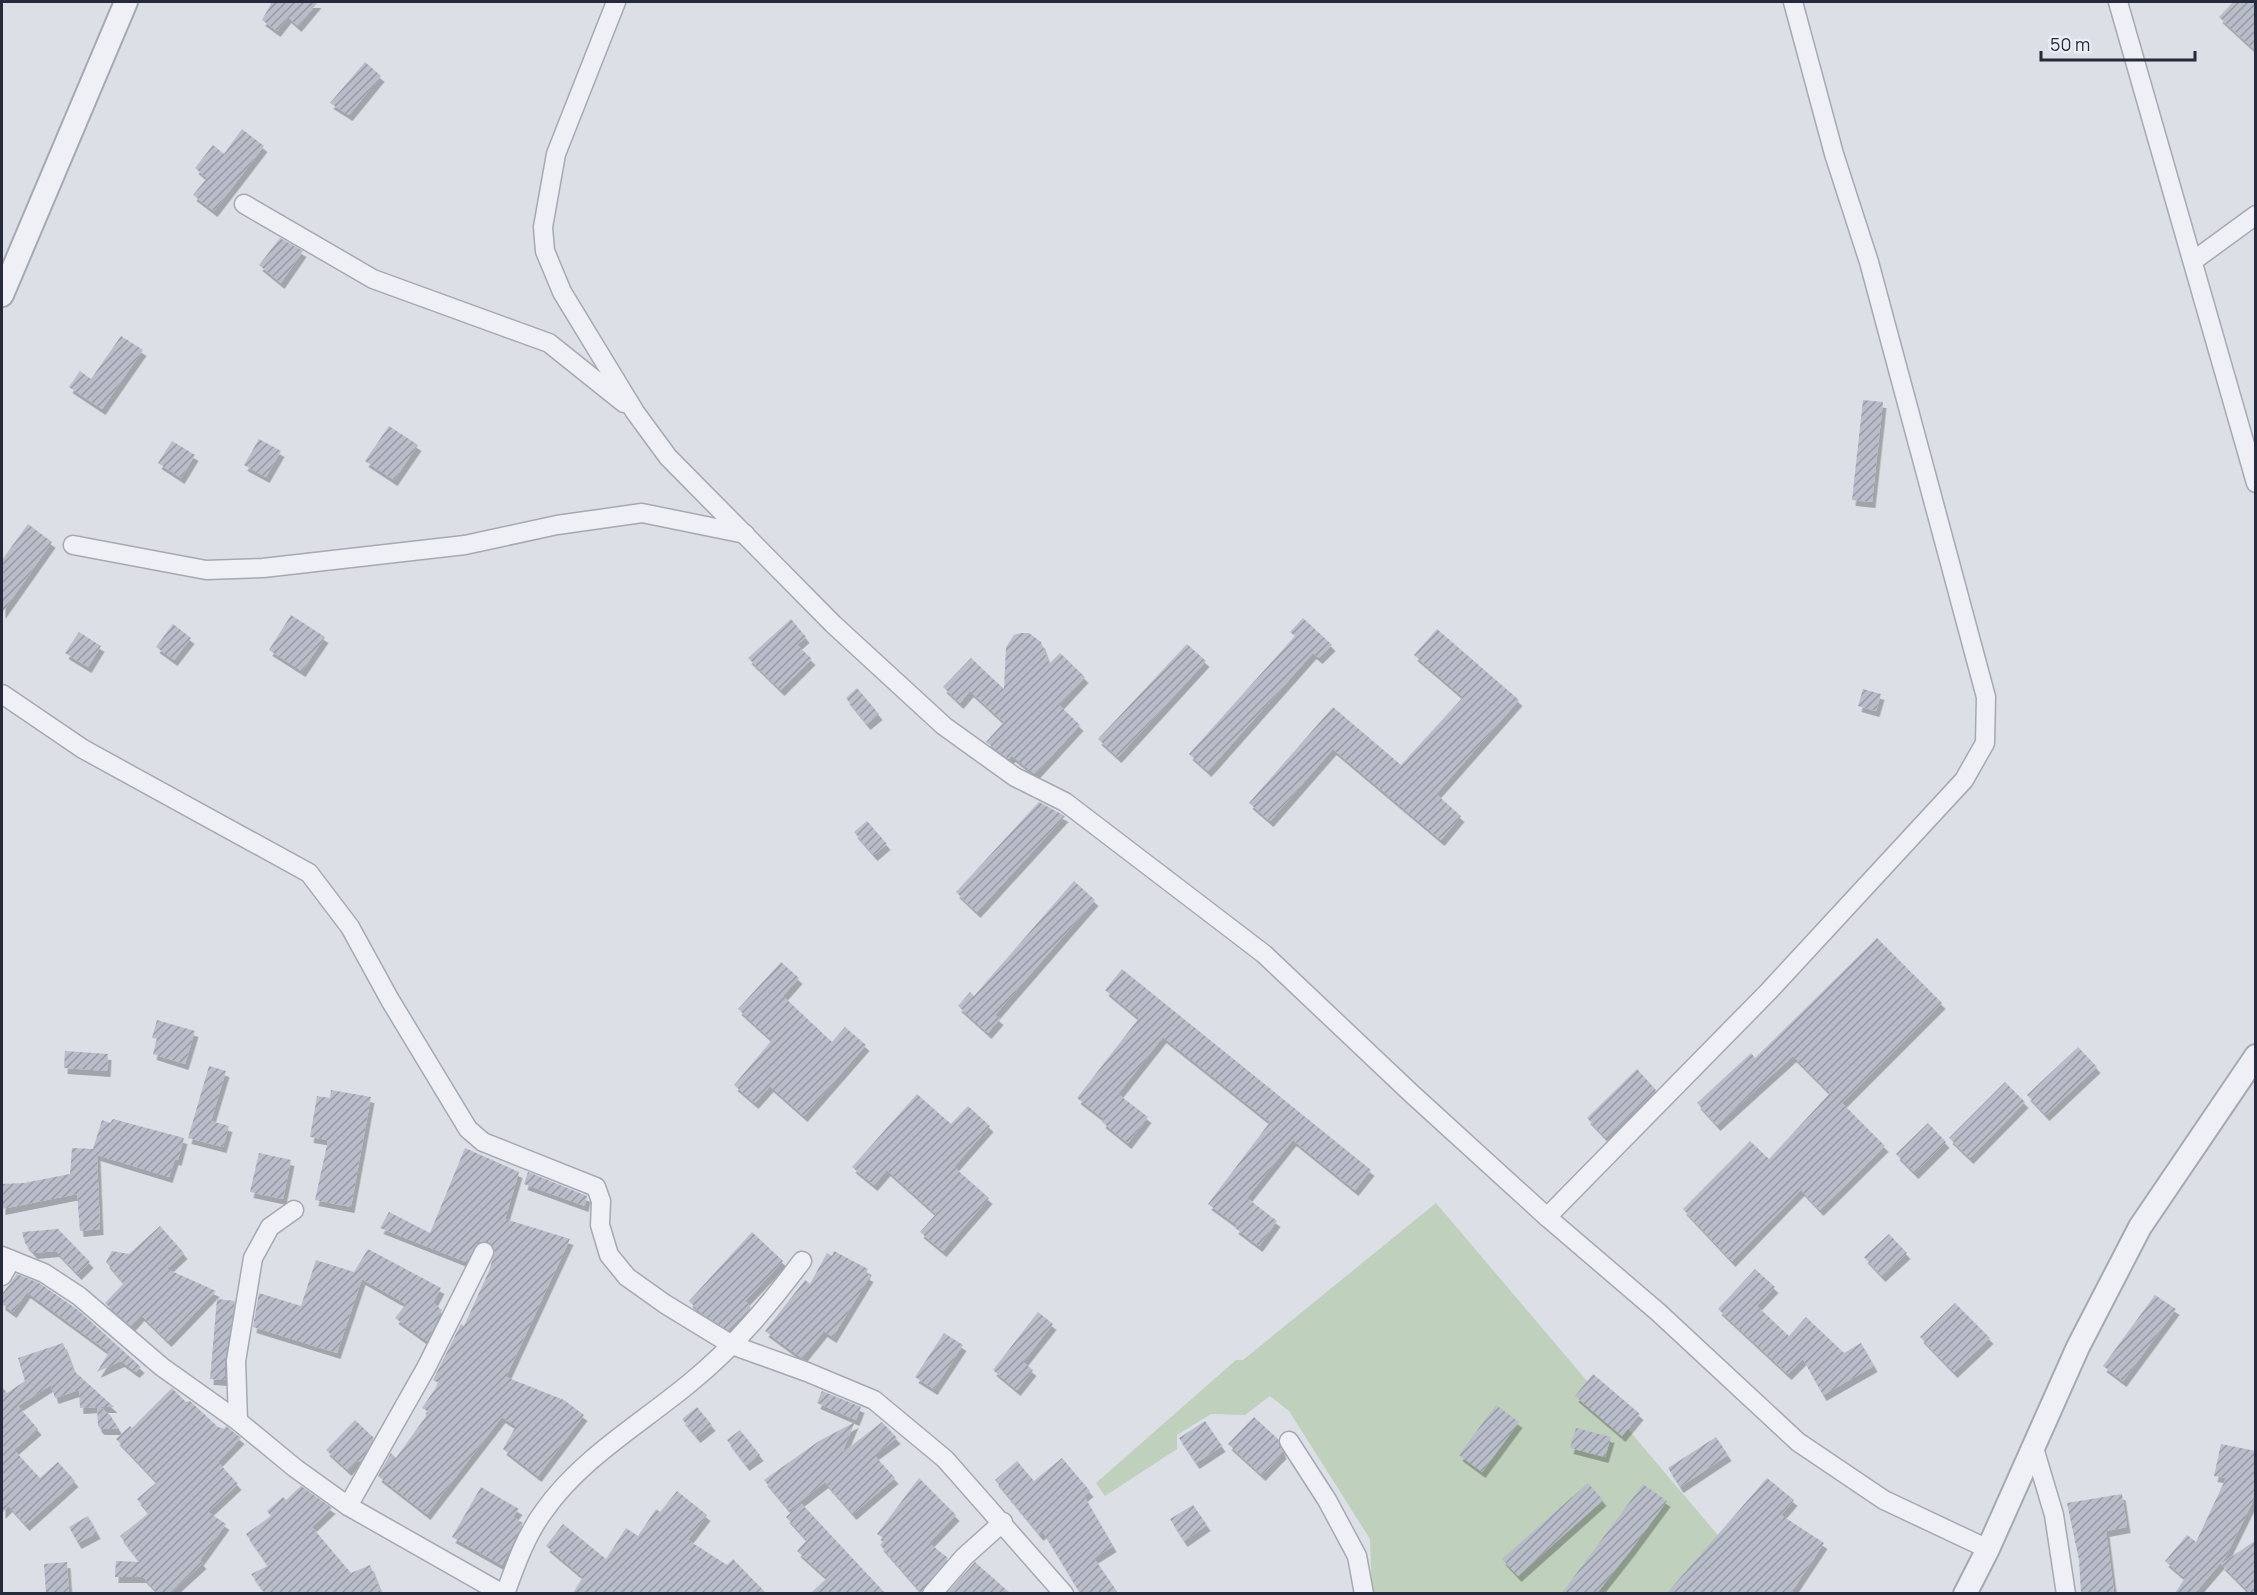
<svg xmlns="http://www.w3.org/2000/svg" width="2257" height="1595" font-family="Manrope,sans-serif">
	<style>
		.grass { fill: #bfd0bd }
		.building { fill: url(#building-hatch); filter: url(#shadow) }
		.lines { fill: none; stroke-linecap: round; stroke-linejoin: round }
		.minor-casing { stroke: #a5a9b3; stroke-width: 21 }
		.tertiary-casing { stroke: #a5a9b3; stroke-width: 26 }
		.minor { stroke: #eef0f5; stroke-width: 18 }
		.tertiary { stroke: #eef0f5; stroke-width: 22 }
	</style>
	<defs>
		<pattern id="building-hatch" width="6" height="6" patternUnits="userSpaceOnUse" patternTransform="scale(1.5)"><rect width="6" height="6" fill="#b9bdc9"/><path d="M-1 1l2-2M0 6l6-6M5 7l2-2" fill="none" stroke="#969aa4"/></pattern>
		<filter id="shadow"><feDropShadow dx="3.5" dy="6" stdDeviation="0" flood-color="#0004"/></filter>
	</defs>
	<rect width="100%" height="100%" fill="#dcdfe6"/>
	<polygon class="grass" points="1436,1203 1767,1593 1372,1593 1370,1539 1289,1411 1270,1396 1245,1415 1211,1414 1177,1435 1177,1449 1105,1496 1096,1483 1236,1360 1243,1360"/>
	<g class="building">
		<polygon points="268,2 318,2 298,26 288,17 277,31 262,20 271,4"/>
		<polygon points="2233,2 2256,2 2256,51 2219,17"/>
		<polygon points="365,62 381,76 349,115 330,103"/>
		<polygon points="242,129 264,146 214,211 193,195 207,178 195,168 213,145 224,154"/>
		<polygon points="280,238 303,251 281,283 259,265"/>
		<polygon points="121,336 143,350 102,409 69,387 80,371 91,379"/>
		<polygon points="1863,400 1883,402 1872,502 1852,500"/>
		<polygon points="389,426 418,445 394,480 365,461"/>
		<polygon points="259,439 281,451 266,477 244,465"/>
		<polygon points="172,441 195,455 181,478 158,463"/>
		<polygon points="28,524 52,542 2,613 2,560"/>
		<polygon points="291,615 325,637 302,671 269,650"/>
		<polygon points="1303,618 1332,645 1319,658 1313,653 1208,771 1189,754 1295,636 1290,632"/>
		<polygon points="791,619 806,637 797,645 812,659 781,690 748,658"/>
		<polygon points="173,624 191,638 174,660 156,647"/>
		<polygon points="1437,629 1519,700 1436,794 1461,816 1441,840 1333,749 1270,821 1249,803 1333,707 1401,765 1463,697 1414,655"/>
		<polygon points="79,632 101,646 88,667 65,653"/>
		<polygon points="1021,633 1029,633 1041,642 1049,664 1060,653 1085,677 1059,705 1080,725 1035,774 1012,756 1009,759 986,742 1004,722 970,691 960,703 943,687 971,658 1004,689 1006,647 1014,635"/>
		<polygon points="1187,644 1206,661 1118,757 1098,739"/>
		<polygon points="857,688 879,714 867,724 846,698"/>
		<polygon points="1863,689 1881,694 1876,711 1858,706"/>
		<polygon points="1039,802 1065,816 977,912 956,892"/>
		<polygon points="867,821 887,844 874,855 854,832"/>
		<polygon points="1074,881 1095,900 995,1015 1000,1019 988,1033 958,1006 970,992 974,996"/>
		<polygon points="1877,938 1942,1003 1842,1103 1885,1146 1820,1210 1801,1190 1732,1261 1683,1209 1750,1141 1769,1159 1830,1093 1793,1056 1717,1125 1697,1103 1751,1053 1755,1058"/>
		<polygon points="781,962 799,978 783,996 832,1042 845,1027 866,1045 804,1116 770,1086 755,1103 734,1085 772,1040 738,1009"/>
		<polygon points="1122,969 1371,1170 1355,1190 1293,1140 1247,1198 1277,1221 1259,1246 1235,1228 1237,1225 1208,1204 1270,1122 1163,1037 1118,1094 1148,1117 1128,1143 1102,1122 1104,1119 1077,1098 1139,1018 1105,990"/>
		<polygon points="157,1020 195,1031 185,1064 153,1054 157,1039 152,1038"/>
		<polygon points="2078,1047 2097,1067 2046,1115 2027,1095"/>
		<polygon points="65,1051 108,1054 107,1071 64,1068"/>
		<polygon points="209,1066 226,1071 211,1121 229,1126 223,1147 188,1138"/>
		<polygon points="1637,1069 1656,1090 1606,1138 1587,1118"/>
		<polygon points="2005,1082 2025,1102 1970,1158 1949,1138"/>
		<polygon points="331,1090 371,1097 351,1207 315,1200 328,1140 310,1137 317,1096 330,1098"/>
		<polygon points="917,1094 951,1124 968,1106 990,1126 954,1167 989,1198 943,1251 920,1232 936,1214 887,1170 874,1185 852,1167"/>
		<polygon points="113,1119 184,1138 178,1160 175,1159 169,1177 97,1155 100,1229 80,1231 77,1194 2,1209 2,1184 24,1183 70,1174 72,1148 93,1149 102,1120 110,1123"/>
		<polygon points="1928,1123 1946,1142 1915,1173 1896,1154"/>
		<polygon points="465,1148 519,1172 505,1219 570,1239 506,1377 564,1400 584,1415 538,1476 503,1449 516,1426 502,1417 427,1514 378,1476 391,1453 396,1458 429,1412 422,1408 439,1383 433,1380 461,1324 464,1326 489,1271 495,1251 488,1242 478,1242 466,1262 380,1228 389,1212 430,1233"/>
		<polygon points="259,1153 291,1160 283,1199 250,1192"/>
		<polygon points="528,1172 587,1196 585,1206 524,1184"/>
		<polygon points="160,1226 184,1253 167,1269 216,1291 168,1341 141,1315 131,1326 105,1303 124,1283 106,1262 112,1251 129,1254"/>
		<polygon points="58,1229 90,1262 78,1274 56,1251 34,1253 25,1243 22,1232"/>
		<polygon points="752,1232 783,1261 745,1301 751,1307 728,1330 701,1313 689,1301"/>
		<polygon points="1889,1234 1907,1253 1882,1276 1864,1257"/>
		<polygon points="368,1249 441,1288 433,1303 442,1310 427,1341 395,1318 406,1304 362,1279 337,1353 253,1327 259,1293 301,1306 316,1260 354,1272"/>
		<polygon points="834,1251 868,1269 866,1274 870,1276 833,1337 824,1331 802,1358 765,1331 805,1280 810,1284 827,1253 832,1256"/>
		<polygon points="1755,1269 1775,1287 1757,1306 1789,1336 1806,1317 1844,1353 1861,1343 1874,1366 1823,1395 1803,1359 1788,1374 1718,1309"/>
		<polygon points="17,1274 39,1283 78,1310 141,1367 136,1372 121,1361 97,1372 109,1352 27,1292 13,1312 2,1304 2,1294"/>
		<polygon points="2155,1295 2176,1309 2123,1381 2103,1366"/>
		<polygon points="217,1299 235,1301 225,1359 225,1380 210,1379"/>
		<polygon points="1955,1303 1990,1338 1954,1372 1920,1337"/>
		<polygon points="1038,1312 1053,1324 1023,1362 1033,1370 1017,1390 993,1370"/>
		<polygon points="944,1333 963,1345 934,1389 915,1377"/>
		<polygon points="63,1343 73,1370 114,1407 100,1407 110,1415 119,1429 101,1429 98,1426 97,1407 80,1408 79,1390 55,1398 51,1385 18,1406 38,1429 14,1450 40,1478 58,1462 75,1481 26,1525 9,1506 2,1513 2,1387 7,1393 25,1381 18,1358"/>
		<polygon points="1593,1374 1640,1414 1622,1436 1575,1396"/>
		<polygon points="172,1388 186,1402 190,1401 218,1427 224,1429 226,1426 241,1438 218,1462 238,1484 208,1512 226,1524 200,1560 203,1563 170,1593 158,1593 143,1577 115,1577 116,1561 140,1562 120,1536 149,1513 137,1499 157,1482 116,1439 130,1426 132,1428"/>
		<polygon points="822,1391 861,1407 856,1420 817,1403"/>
		<polygon points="1496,1405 1519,1422 1482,1472 1459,1455"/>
		<polygon points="697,1407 712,1425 697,1437 682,1419"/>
		<polygon points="1254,1417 1278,1439 1283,1453 1262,1475 1228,1444"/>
		<polygon points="355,1420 374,1438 360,1462 357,1460 348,1470 326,1450"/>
		<polygon points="1205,1421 1222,1446 1196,1463 1179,1438"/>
		<polygon points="855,1422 842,1453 882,1422 897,1438 874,1455 895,1478 853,1514 825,1482 789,1510 764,1480 819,1441"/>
		<polygon points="1576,1428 1611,1437 1605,1457 1570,1448"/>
		<polygon points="740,1430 760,1455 746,1465 727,1440"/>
		<polygon points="1716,1437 1728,1455 1680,1487 1668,1468"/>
		<polygon points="2221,1444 2256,1451 2256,1495 2225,1558 2195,1593 2175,1593 2185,1578 2165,1561 2187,1535 2196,1542 2226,1478 2214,1476"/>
		<polygon points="1062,1458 1090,1491 1084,1496 1113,1546 1094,1558 1118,1593 1080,1593 1043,1532 1040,1535 995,1480 1017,1461 1034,1481"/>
		<polygon points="919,1478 956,1515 929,1543 948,1558 921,1592 880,1545 885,1539 877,1534"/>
		<polygon points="1767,1478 1794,1500 1781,1515 1824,1543 1791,1593 1667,1593"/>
		<polygon points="1588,1483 1603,1500 1518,1576 1502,1559"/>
		<polygon points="1643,1484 1667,1501 1631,1550 1597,1593 1562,1593"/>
		<polygon points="301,1486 332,1508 312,1527 351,1573 370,1565 381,1593 265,1593 251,1574 268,1566 246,1534 271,1516 267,1511 283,1497 286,1500"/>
		<polygon points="481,1487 519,1509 513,1517 523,1523 502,1565 452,1537"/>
		<polygon points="677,1491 707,1515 688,1540 727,1565 733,1559 766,1593 573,1593 583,1577 546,1546 563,1524 606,1559 626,1528 638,1536 656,1509 660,1512"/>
		<polygon points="2122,1494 2127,1527 2106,1531 2114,1593 2081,1593 2079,1560 2067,1503"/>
		<polygon points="801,1503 885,1593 811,1593 827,1578 797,1551 807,1540 786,1517"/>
		<polygon points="1193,1505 1207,1525 1184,1541 1170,1519"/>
		<polygon points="88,1516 97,1533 78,1543 69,1527"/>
		<polygon points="2256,1540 2256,1593 2250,1593 2221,1564"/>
		<polygon points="67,1562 69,1593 46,1593 44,1564"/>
		<polygon points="975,1562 1010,1593 947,1593"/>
	</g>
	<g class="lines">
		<g class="minor-casing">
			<g id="minor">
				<polyline points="616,2 556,154 543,227 545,251 562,292 635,412 668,457 833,624 944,726 1015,777 1065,802 1264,954 1412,1094 1547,1217 1658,1312 1798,1442 1884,1500 1988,1549"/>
				<polyline points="2118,2 2256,483"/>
				<polyline points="244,204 373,279 549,343 624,403"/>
				<polyline points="2193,261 2256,215"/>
				<polyline points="73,545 206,570 263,568 465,545 557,525 642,513 745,534"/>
				<polyline points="2,694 83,749 309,873 350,927 390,1000 468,1129 483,1142 596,1187 601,1201 600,1225 609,1255 627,1277 665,1304 732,1345 807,1372 874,1400 945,1459 1064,1594"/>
				<polyline points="1547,1217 1769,991 1964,780 1985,743 1986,697 1869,262 1834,154 1793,2"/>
				<polyline points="2,1256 44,1273 79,1296 162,1367 238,1421 295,1468 348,1506 503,1594"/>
				<polyline points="2,1276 11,1260"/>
				<polyline points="238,1421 236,1361 253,1258 270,1227 294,1210"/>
				<polyline points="1289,1441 1327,1500 1357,1556 1364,1594"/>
				<polyline points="2034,1448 2054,1515 2066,1594"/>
				<polyline points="348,1506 426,1368 484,1252"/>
				<path d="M505 1594C515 1566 526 1535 544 1511 581 1458 642 1423 691 1382 734 1347 769 1305 802 1261"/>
				<polyline points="932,1594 964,1557 1003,1522"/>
			</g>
		</g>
		<g class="tertiary-casing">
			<g id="tertiary">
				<polyline points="2,295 126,2"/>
				<polyline points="1965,1594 1988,1549 2078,1347 2140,1227 2256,1056"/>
			</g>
		</g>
		<use href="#minor" class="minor"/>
		<use href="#tertiary" class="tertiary"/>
	</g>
	<rect width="2257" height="1595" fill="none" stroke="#252b3d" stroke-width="6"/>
	<path d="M2041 51v9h154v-9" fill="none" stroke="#252b3d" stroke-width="3"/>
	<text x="2050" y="51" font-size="18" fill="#252b3d" stroke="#ebeef4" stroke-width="4.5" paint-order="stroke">50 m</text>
</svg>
